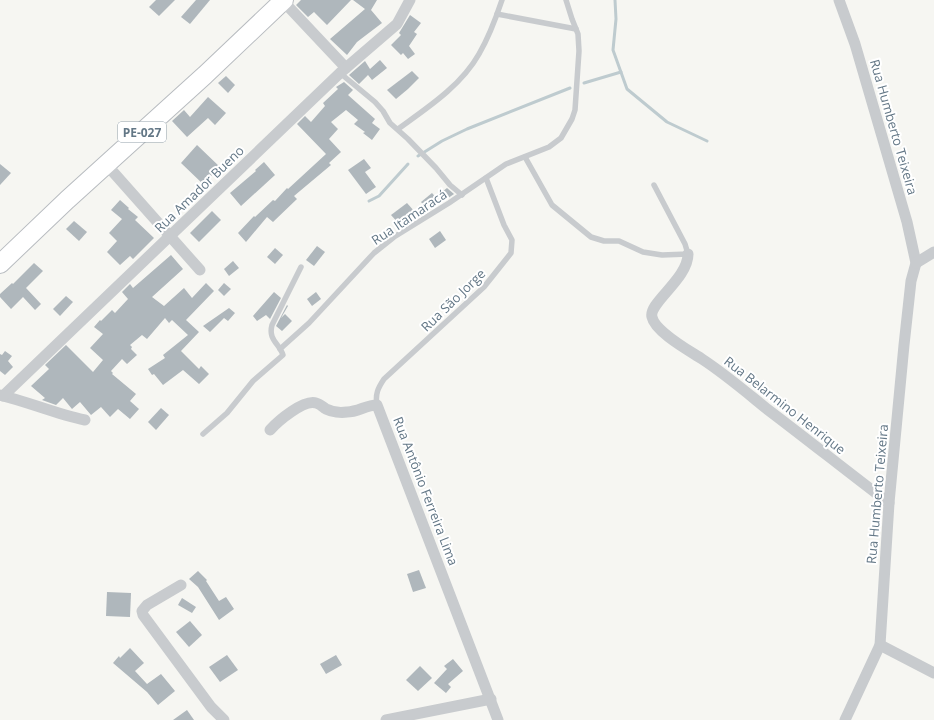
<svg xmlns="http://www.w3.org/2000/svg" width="934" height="720" font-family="'Open Sans',sans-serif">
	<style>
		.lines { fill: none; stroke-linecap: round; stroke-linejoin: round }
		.stream { stroke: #becbcf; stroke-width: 3 }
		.building { fill: #afb7bc }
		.primary-casing { stroke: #b8bcc0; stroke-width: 20 }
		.lane { stroke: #c8cbce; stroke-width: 5.5 }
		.street { stroke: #c8cbce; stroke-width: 11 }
		.primary { stroke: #fff; stroke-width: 18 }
		.labels { text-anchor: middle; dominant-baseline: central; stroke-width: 4; stroke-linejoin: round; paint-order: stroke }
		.shield { fill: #fff; stroke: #92a0aa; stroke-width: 1 }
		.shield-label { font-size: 12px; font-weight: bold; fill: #637786 }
		.street-label { font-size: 13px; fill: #637786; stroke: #fff }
	</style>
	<rect width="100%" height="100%" fill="#f6f6f2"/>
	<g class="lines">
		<g class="stream">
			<polyline points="615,0 616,19 613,50 627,89 667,122 707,141"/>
			<polyline points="584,83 621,72"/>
			<polyline points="418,156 442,141 467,129 570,88"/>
			<polyline points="369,201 379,196 408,164"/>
		</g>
	</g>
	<g class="building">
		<polygon points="156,0 175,0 159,16 149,7"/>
		<polygon points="196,0 210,0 190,24 181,17"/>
		<polygon points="301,0 351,0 327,25 314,12 308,17 296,5"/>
		<polygon points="353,0 377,0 371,10 382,23 357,42 347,55 330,39 365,9"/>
		<polygon points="410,15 421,23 414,32 417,34 409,46 415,54 408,59 403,53 401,55 391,45 401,35 399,33"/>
		<polygon points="380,60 387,68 372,80 368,75 359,84 349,75 365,61 370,69"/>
		<polygon points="412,71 419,78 408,89 396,99 387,90"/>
		<polygon points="226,76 235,85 228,93 218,83"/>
		<polygon points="344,82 353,90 348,95 375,119 372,123 380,129 372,140 363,133 365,132 354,124 358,120 346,110 331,122 338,129 329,139 341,152 329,163 331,165 294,196 297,199 273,222 267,217 246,242 238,233 254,216 255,217 273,200 275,201 287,188 288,189 326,154 297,124 305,116 311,122 325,106 323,103 338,89 336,87"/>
		<polygon points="208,97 226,113 215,125 208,118 187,137 172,121 184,110 190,117"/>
		<polygon points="197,145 221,168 212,175 204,185 181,163"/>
		<polygon points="364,159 371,168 365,172 376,187 366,194 348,170"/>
		<polygon points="264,162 275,175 241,206 230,193 256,171 255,170"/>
		<polygon points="0,164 11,173 0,185"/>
		<polygon points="447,188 454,194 444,201 438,195"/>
		<polygon points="432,193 439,201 428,210 421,202"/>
		<polygon points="120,200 129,208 128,209 138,217 135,220 154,238 133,259 130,256 120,265 107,252 117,241 109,233 122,219 111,210"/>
		<polygon points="407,203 415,212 399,224 391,215"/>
		<polygon points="212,211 221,220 199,242 190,233"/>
		<polygon points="74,221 87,232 79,241 66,229"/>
		<polygon points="440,231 446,240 435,248 429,239"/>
		<polygon points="317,246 325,252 314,266 306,260"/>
		<polygon points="275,248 283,255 275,264 267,257"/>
		<polygon points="171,255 183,269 152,297 164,306 184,288 192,298 206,283 214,291 186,320 199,332 181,351 199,369 201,366 209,374 199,384 183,370 163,385 154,374 152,375 148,369 165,358 163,355 188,335 172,320 169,323 165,318 147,339 142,335 130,345 132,347 131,349 137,355 127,364 122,359 111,371 113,373 112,374 136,394 130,401 139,409 130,419 118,409 110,417 101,407 91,415 80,402 72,409 63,398 56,405 42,400 45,398 31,386 49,369 45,365 66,345 93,372 103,360 90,348 103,334 94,327 100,320 101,321 112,310 115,313 128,299 122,292 130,284 133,288"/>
		<polygon points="233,261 239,268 229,276 224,269"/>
		<polygon points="34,263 43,271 26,288 41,304 35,310 23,297 11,309 0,297 0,294 12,283 13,284"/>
		<polygon points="224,283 231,289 224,296 218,290"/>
		<polygon points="274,292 281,298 270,319 266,315 257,321 253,316"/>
		<polygon points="316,292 321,299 312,306 307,299"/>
		<polygon points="66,296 73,302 60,316 53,309"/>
		<polygon points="287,305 288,306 281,318 285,314 292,321 282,331 276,326"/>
		<polygon points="229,308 235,313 228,321 224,318 210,332 203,326"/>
		<polygon points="5,351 12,356 8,361 13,367 5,375 0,371 0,354 2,355"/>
		<polygon points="161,408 169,415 156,430 148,422"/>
		<polygon points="419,570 426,588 413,592 407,574"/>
		<polygon points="198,571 207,580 206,581 219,601 226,597 234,609 219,620 198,587 189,579"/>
		<polygon points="107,592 131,593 130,617 106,616"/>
		<polygon points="182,598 196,607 192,613 178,605"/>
		<polygon points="190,621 202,635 189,647 176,632"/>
		<polygon points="130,648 144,663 135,671 147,684 161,674 175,691 158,705 147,692 113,663 119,656 120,658"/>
		<polygon points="227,655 238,670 220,682 209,667"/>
		<polygon points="336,655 342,665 326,674 320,664"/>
		<polygon points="453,659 463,671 448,684 451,687 446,693 434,683 447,669 444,666"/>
		<polygon points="420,666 432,678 418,691 406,680"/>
		<polygon points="187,710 194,720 173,720"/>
	</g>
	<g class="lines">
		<g class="primary-casing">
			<polyline id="primary" points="0,264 67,200 205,75 284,0"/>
		</g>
		<g class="lane">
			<polyline points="497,14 576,29"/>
			<polyline points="340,73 375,102 383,111 390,123 408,139 436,168 450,185 462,195"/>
			<path d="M398 129C427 108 461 86 479 54 489 37 496 18 502 0"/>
			<polyline points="525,157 552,205 591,237 604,241 619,241 643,252 662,255 688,254 685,244 654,185"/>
			<polyline points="280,349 309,323 374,253 394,237 449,203 506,164 549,147 561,138 572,119 575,110 579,51 578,34 572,19 566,0"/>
			<path d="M377 405C375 394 378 388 384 379L484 287 511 253 512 240 504 225 486 178"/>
			<path d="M203 434 227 413 253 381 283 355C279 343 268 340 272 325L301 267"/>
		</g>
		<g class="street">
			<polyline points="839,0 855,44 907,222 916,263 911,281 904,345 889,503 880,645 845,720"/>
			<polyline points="283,1 346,68"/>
			<polyline points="106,164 200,270"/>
			<path d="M688 254C688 279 648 303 652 317 655 332 690 351 702 359 725 374 746 392 767 409 808 440 848 472 889 503"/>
			<polyline points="916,263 934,252"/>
			<path d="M0 395C29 402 56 414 85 420"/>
			<polyline points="3,396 340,73 397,24 410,0"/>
			<path d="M270 430C278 421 304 399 316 403 320 404 323 407 326 409 332 412 341 413 347 412 358 412 366 405 377 405L498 720"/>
			<polyline points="181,585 147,605 142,611 143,615 211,707 224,720"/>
			<polyline points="880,645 934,673"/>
			<polyline points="386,720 491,699"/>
		</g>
		<use href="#primary" class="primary"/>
	</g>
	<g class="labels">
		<rect class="shield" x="118" y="122" width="48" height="20" rx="3"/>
		<g class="shield-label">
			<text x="142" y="132">PE-027</text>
		</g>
		<g class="street-label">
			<text transform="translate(894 127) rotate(74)">Rua Humberto Teixeira</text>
			<text transform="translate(199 189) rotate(-44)">Rua Amador Bueno</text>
			<text transform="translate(409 217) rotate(-34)">Rua Itamaracá</text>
			<text transform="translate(453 300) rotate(-44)">Rua São Jorge</text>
			<text transform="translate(785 405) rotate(38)">Rua Belarmino Henrique</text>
			<text transform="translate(426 491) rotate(69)">Rua Antônio Ferreira Lima</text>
			<text transform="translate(877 494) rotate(-85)">Rua Humberto Teixeira</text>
		</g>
	</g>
</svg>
